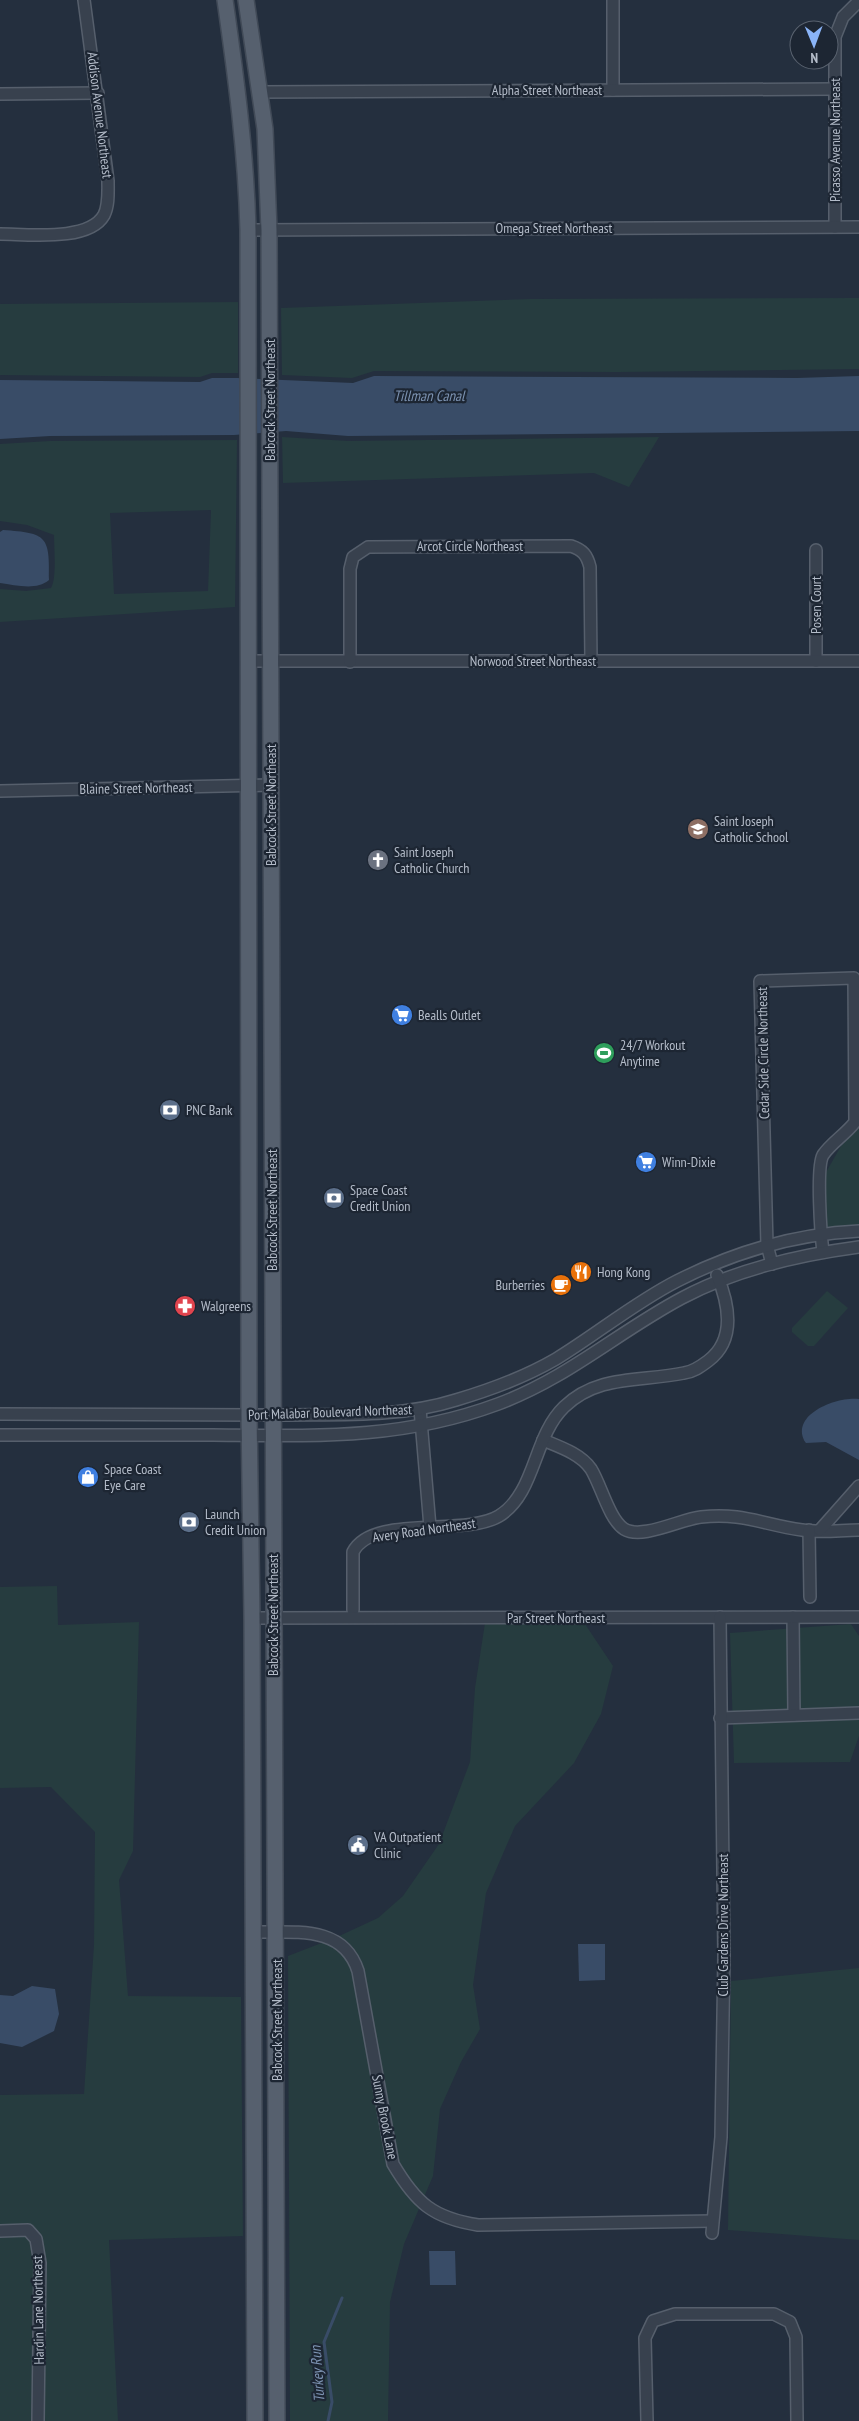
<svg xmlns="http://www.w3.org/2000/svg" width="859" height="2421" font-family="'PT Sans Narrow',sans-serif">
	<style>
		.green { fill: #263c3f; fill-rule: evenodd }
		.water { fill: #394c67 }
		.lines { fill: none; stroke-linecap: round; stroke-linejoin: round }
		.stream { stroke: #394c67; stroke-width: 3 }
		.minor-casing { stroke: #565f6c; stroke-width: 14 }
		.major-casing { stroke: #414a57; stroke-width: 18 }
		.minor { stroke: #38414e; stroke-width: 11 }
		.major { stroke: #56606e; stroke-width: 15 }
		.labels { text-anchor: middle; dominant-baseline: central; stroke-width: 4.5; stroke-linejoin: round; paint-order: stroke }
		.street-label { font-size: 14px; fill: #b4bcc9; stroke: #1d2633 }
		.poi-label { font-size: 14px; fill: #b4bcc9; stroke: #1d2633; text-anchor: start }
		.water-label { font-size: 15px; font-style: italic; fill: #7c92b1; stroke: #1d2633 }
	</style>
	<rect width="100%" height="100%" fill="#242f3e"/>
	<g class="green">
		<polygon points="859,298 859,369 618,372 374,371 352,378 282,375 281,308 531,299"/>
		<polygon points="238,302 238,373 212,373 200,377 0,375 0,304"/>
		<polygon points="282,437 348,441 659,437 629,487 594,473 283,483"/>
		<path d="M237 440 235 607 0 622V589L26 591 51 588C57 578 54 547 54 535L27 525 0 521V444L50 441ZM211 510 208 591 114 594 110 513Z"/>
		<polygon points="859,1128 859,1225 826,1227 825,1174 841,1146"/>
		<polygon points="827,1291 848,1308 814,1346 808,1346 792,1332 792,1328"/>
		<polygon points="57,1586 58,1625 139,1622 133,1851 119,1880 128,1996 241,1997 243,2236 109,2240 118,2421 0,2421 0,2095 84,2094 94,1945 95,1832 51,1787 0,1788 0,1587"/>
		<polygon points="485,1623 585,1624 613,1666 601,1714 574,1763 515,1826 486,1893 473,1985 480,2029 461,2062 440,2109 433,2176 404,2244 390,2302 388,2421 290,2421 288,1956 337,1937 378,1918 403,1896 439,1844 470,1762 475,1688"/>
		<polygon points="851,1624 859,1636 859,1736 850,1762 734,1763 730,1633"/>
		<polygon points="859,1968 859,2240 728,2230 731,1981"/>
	</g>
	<g class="water">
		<polygon points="374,376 797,378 859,376 859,431 348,436 286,431 234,435 50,436 0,439 0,380 200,382 212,378 237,378 353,383"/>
		<path d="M3 530C47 533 50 536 49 580 36 591 16 585 0 583V532Z"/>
		<path d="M859 1399V1460L826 1442 806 1443C788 1415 837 1396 859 1399Z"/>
		<polygon points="578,1944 605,1944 605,1980 579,1981"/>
		<polygon points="32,1986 55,1989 59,2014 54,2031 22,2047 0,2043 0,1995 13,1996"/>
		<polygon points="429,2251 455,2251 456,2285 430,2285"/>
	</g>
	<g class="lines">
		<polyline class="stream" points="328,2421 332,2402 324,2342 342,2298"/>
		<g class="minor-casing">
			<g id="minor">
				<polyline points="613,0 613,90"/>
				<polyline points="260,92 834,89"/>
				<polyline points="0,94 98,93"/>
				<polyline points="835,227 835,37 843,17 859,1"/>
				<polyline points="248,230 859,227"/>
				<path d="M0 234C27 234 89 242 104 215 109 205 108 192 108 181L84 0"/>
				<polyline points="816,550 816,661"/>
				<polyline points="249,661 859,661"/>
				<path d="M350 662V569L353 557 368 547 571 546C583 550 587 555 590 567L591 661"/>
				<polyline points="0,791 271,785"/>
				<path d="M772 1264 767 1245 760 981 854 978 855 1122C846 1134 831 1143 823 1155 816 1167 821 1236 823 1252"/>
				<polyline points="420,1409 430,1527"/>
				<path d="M0 1414C93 1414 187 1415 280 1415 338 1414 399 1418 456 1400 490 1390 525 1377 556 1359 597 1334 634 1303 677 1281 734 1252 795 1234 859 1231"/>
				<path d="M0 1435C71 1435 142 1435 213 1435 314 1436 401 1440 498 1404 568 1378 618 1332 682 1298 736 1269 799 1255 859 1247"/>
				<path d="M543 1440C560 1447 581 1454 591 1469 601 1485 609 1519 624 1529 642 1540 681 1519 701 1517 742 1512 764 1525 802 1530 820 1533 841 1530 859 1530"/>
				<polyline points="809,1530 810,1597"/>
				<polyline points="820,1530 859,1486"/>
				<path d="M353 1610V1552C372 1514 464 1537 499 1516 536 1493 533 1437 564 1407 598 1374 641 1382 684 1373 693 1372 700 1367 708 1361 736 1340 729 1304 717 1275"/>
				<polyline points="793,1617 794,1715"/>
				<polyline points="252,1618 859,1617"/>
				<polyline points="720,1718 859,1713"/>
				<path d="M253 1932C293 1933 343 1924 358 1971L393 2164C416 2203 433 2218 478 2225L712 2221"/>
				<polyline points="0,2231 28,2230 36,2239 40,2263 38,2421"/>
				<polyline points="712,2233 721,2137 724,1956 720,1617"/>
				<polyline points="647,2421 645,2338 653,2321 675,2314 774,2314 790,2322 796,2337 797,2421"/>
			</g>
		</g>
		<g class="major-casing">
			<g id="major">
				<path d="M225 0C236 77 246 152 248 230L249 1415 252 1618 255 2421"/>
				<polyline points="246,0 265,129 269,230 277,2421"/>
			</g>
		</g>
		<use href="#minor" class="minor"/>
		<use href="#major" class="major"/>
	</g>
	<defs>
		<g id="school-disc" transform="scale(1.125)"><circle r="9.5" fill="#8d6e63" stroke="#1d2633"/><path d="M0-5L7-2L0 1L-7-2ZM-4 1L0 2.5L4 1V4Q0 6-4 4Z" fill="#fff"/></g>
		<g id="church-disc" transform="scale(1.125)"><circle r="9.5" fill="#6b7280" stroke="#1d2633"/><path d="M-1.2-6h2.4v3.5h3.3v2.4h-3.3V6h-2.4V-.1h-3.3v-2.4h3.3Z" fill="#fff"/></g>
		<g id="supermarket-disc" transform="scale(1.125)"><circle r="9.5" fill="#3f7fe0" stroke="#1d2633"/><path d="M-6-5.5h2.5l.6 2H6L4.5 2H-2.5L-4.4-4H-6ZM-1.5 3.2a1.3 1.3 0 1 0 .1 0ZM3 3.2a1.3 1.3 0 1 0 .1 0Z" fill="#fff"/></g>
		<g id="stadium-disc" transform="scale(1.125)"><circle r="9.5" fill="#2e9e5b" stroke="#1d2633"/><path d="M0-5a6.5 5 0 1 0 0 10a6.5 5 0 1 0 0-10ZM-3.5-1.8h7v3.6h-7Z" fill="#fff"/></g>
		<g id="bank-disc" transform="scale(1.125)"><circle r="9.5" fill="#5c6f8a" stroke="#1d2633"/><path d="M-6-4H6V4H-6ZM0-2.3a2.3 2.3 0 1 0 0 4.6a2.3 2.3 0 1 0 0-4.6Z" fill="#fff"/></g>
		<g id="restaurant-disc" transform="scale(1.125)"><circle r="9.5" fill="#e8710a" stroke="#1d2633"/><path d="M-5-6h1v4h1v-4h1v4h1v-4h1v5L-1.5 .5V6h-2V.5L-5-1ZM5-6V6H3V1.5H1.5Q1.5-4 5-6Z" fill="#fff"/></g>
		<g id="cafe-disc" transform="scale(1.125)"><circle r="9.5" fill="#e8710a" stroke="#1d2633"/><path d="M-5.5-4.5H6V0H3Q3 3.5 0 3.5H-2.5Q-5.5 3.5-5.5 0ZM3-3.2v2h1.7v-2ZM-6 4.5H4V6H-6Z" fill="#fff"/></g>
		<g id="pharmacy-disc" transform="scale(1.125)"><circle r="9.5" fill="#e0444e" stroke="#1d2633"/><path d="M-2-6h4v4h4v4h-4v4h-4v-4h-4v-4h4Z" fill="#fff"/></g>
		<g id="shop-disc" transform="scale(1.125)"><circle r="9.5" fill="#3f7fe0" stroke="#1d2633"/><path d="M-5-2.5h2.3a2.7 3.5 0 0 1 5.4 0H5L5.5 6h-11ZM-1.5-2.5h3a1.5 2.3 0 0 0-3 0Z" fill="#fff"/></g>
		<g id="civic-disc" transform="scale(1.125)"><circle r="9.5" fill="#5c6f8a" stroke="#1d2633"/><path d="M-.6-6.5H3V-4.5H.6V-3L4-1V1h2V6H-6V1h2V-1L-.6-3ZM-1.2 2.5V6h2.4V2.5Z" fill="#fff"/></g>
	</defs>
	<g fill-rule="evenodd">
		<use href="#school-disc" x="698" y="829"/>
		<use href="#church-disc" x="378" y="860"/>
		<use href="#supermarket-disc" x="402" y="1015"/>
		<use href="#stadium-disc" x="604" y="1053"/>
		<use href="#bank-disc" x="170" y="1110"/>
		<use href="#supermarket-disc" x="646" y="1162"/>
		<use href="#bank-disc" x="334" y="1198"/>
		<use href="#restaurant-disc" x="581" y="1272"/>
		<use href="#cafe-disc" x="561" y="1285"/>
		<use href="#pharmacy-disc" x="185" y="1306"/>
		<use href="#shop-disc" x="88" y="1477"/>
		<use href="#bank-disc" x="189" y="1522"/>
		<use href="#civic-disc" x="358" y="1845"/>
	</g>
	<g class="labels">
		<g class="street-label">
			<text x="547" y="90">Alpha Street Northeast</text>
			<text transform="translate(100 115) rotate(83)">Addison Avenue Northeast</text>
			<text transform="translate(835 140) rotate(-90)">Picasso Avenue Northeast</text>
			<text x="554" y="228">Omega Street Northeast</text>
			<text transform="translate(270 400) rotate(-90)">Babcock Street Northeast</text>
			<text x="470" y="546">Arcot Circle Northeast</text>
			<text transform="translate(816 605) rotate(-90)">Posen Court</text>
			<text x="533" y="661">Norwood Street Northeast</text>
			<text transform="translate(136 788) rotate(-1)">Blaine Street Northeast</text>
			<text transform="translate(271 805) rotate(-90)">Babcock Street Northeast</text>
			<text transform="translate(763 1053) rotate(-91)">Cedar Side Circle Northeast</text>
			<text transform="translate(272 1210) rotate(-90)">Babcock Street Northeast</text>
			<text transform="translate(330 1412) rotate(-2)">Port Malabar Boulevard Northeast</text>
			<text transform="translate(424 1530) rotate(-8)">Avery Road Northeast</text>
			<text transform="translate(273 1615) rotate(-90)">Babcock Street Northeast</text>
			<text x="556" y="1618">Par Street Northeast</text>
			<text transform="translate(723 1925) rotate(-90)">Club Gardens Drive Northeast</text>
			<text transform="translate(277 2020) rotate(-90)">Babcock Street Northeast</text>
			<text transform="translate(385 2117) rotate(79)">Sunny Brook Lane</text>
			<text transform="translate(38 2310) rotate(-91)">Hardin Lane Northeast</text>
		</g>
		<g class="poi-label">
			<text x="714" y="821">Saint Joseph<tspan x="714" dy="16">Catholic School</tspan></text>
			<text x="394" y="852">Saint Joseph<tspan x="394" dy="16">Catholic Church</tspan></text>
			<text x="418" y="1015">Bealls Outlet</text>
			<text x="620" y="1045">24/7 Workout<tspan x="620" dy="16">Anytime</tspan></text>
			<text x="186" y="1110">PNC Bank</text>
			<text x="662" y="1162">Winn-Dixie</text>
			<text x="350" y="1190">Space Coast<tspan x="350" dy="16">Credit Union</tspan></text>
			<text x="597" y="1272">Hong Kong</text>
			<text x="545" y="1285" text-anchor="end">Burberries</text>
			<text x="201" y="1306">Walgreens</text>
			<text x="104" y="1469">Space Coast<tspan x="104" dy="16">Eye Care</tspan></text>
			<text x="205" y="1514">Launch<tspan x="205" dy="16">Credit Union</tspan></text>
			<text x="374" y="1837">VA Outpatient<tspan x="374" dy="16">Clinic</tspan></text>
		</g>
		<g class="water-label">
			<text x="429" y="395">Tillman Canal</text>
			<text transform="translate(317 2374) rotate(-94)">Turkey Run</text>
		</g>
	</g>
	<g transform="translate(814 45) rotate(179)"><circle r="24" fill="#1d2633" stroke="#59626f"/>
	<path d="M0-4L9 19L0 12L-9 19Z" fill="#8ab4f8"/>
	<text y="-8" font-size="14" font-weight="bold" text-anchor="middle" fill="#b4bcc9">N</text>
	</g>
</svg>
